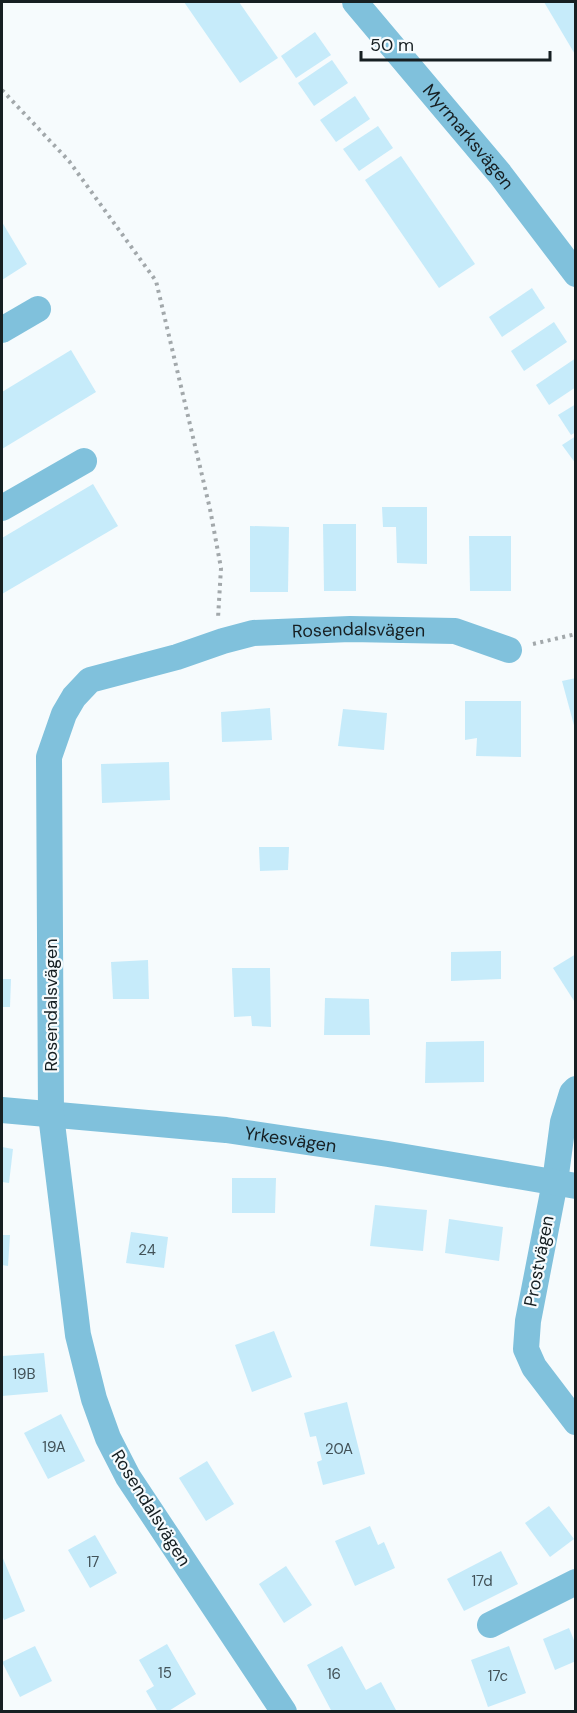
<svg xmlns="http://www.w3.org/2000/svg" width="577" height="1713" font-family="'DM Sans',sans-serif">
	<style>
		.building { fill: #c6ebfa }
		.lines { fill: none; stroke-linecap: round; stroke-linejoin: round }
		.path { stroke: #a2a8ab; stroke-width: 4; stroke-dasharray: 3 4.5; stroke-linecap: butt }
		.minor { stroke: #80c1dc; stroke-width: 26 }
		.labels { text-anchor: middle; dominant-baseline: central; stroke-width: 4.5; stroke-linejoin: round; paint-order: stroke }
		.number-label { font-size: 15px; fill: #425258 }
		.street-label { font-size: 18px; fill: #161f22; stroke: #f6fbfd }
	</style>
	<rect width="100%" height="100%" fill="#f6fbfd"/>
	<g class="building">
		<polygon points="184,2 239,2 278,58 240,83"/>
		<polygon points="544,2 576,2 576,56"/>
		<polygon points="315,32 331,55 296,78 281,56"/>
		<polygon points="332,60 348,83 314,106 298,83"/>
		<polygon points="355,96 370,119 336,142 320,120"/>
		<polygon points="378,126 393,148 359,171 343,149"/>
		<polygon points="401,156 475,264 439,288 365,180"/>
		<polygon points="2,222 27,264 2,280"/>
		<polygon points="532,288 545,308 502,337 489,317"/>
		<polygon points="554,322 567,342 524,371 511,351"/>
		<polygon points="71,350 96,392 2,449 2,392"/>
		<polygon points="576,358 576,387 549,405 536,385"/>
		<polygon points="576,404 576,432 571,435 558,415"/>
		<polygon points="576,436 576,464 562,445"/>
		<polygon points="93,484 118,526 2,594 2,538"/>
		<polygon points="382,507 427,507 427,564 397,563 396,527 383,527"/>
		<polygon points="323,524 356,524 356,591 324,591"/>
		<polygon points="250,526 289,527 288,592 250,592"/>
		<polygon points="469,536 511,536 511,591 470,591"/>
		<polygon points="576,678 576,729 575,729 562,681"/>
		<polygon points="465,701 521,701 521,757 476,756 477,738 465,740"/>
		<polygon points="270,708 272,740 222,742 221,712"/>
		<polygon points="343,709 387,713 384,750 338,746"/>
		<polygon points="169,762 170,800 102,803 101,764"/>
		<polygon points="259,847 289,847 288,870 260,871"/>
		<polygon points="501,951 501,979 451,981 451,952"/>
		<polygon points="576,954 576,1004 553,968"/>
		<polygon points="148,960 149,999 113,999 111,962"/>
		<polygon points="232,968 270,968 271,1027 252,1026 251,1016 234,1017"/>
		<polygon points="2,979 11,979 10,1007 2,1007"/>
		<polygon points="325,998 369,999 370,1035 324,1035"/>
		<polygon points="484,1041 484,1082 425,1083 426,1042"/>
		<polygon points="2,1147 13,1149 9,1183 2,1182"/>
		<polygon points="232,1178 276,1178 275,1213 232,1213"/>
		<polygon points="375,1205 427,1210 423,1251 370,1246"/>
		<polygon points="449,1219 503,1227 499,1261 445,1253"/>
		<polygon points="131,1232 168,1237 164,1268 126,1263"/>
		<polygon points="2,1235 10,1235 8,1266 2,1265"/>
		<polygon points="274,1331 292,1377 252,1392 235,1345"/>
		<polygon points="44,1353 48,1392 2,1396 2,1356"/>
		<polygon points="347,1402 365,1474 323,1485 317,1462 322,1460 316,1436 310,1437 304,1413"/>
		<polygon points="61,1414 85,1461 48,1479 24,1433"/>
		<polygon points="207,1461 234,1504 206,1521 179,1478"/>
		<polygon points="549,1506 574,1539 550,1557 525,1523"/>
		<polygon points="370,1526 378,1545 384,1542 395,1568 355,1586 335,1541"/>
		<polygon points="95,1535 117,1573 90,1588 68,1550"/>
		<polygon points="501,1551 518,1584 464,1611 447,1579"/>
		<polygon points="2,1556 25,1611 4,1620 2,1615"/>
		<polygon points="286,1566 312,1605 284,1623 259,1584"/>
		<polygon points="569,1628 576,1645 576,1661 555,1670 543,1639"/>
		<polygon points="167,1644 196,1694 167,1712 158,1712 146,1691 154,1686 139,1660"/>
		<polygon points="35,1646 52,1681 20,1697 2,1662"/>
		<polygon points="342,1646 366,1690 381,1682 397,1712 332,1712 307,1665"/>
		<polygon points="509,1646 526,1693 488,1707 471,1660"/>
	</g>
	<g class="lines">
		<g class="path">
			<polyline points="2,90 69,161 156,281 210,509 221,568 218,618"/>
			<polyline points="533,644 576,634"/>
		</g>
		<g class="minor">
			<path id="s1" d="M355 2 500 174 576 274"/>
			<polyline points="2,330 38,309"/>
			<polyline points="2,508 84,461"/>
			<polyline points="576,1089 572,1093 563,1122 555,1182 528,1321 526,1349 534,1367 576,1422"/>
			<path id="s2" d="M2 1110 226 1130 388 1154 576 1186"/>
			<polyline points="490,1625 576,1582"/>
			<path id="s3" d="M284 1712 128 1477 108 1438 94 1399 78 1335 51 1115 49 757 64 714 74 697 90 680 177 657 223 641 253 633 350 629 455 631 509 650"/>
		</g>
	</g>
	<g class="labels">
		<g class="number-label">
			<text x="147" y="1250">24</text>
			<text x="24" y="1374">19B</text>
			<text x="54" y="1447">19A</text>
			<text x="339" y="1449">20A</text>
			<text x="93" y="1562">17</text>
			<text x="482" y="1581">17d</text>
			<text x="165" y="1673">15</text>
			<text x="334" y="1674">16</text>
			<text x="498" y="1676">17c</text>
		</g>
		<g class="street-label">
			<text stroke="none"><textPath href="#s1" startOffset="176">Myrmarksvägen</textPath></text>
			<text stroke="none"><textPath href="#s3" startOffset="1377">Rosendalsvägen</textPath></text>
			<text transform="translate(51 1005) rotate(-90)">Rosendalsvägen</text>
			<text stroke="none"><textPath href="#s2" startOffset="290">Yrkesvägen</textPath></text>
			<text transform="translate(539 1261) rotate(-79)">Prostvägen</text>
			<text transform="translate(151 1508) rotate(58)">Rosendalsvägen</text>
		</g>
	</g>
	<rect width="577" height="1713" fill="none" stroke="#161f22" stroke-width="6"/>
	<path d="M361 51v9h189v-9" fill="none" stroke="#161f22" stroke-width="3"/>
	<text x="370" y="51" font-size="18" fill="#161f22" stroke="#f6fbfd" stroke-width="4.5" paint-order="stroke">50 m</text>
</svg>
